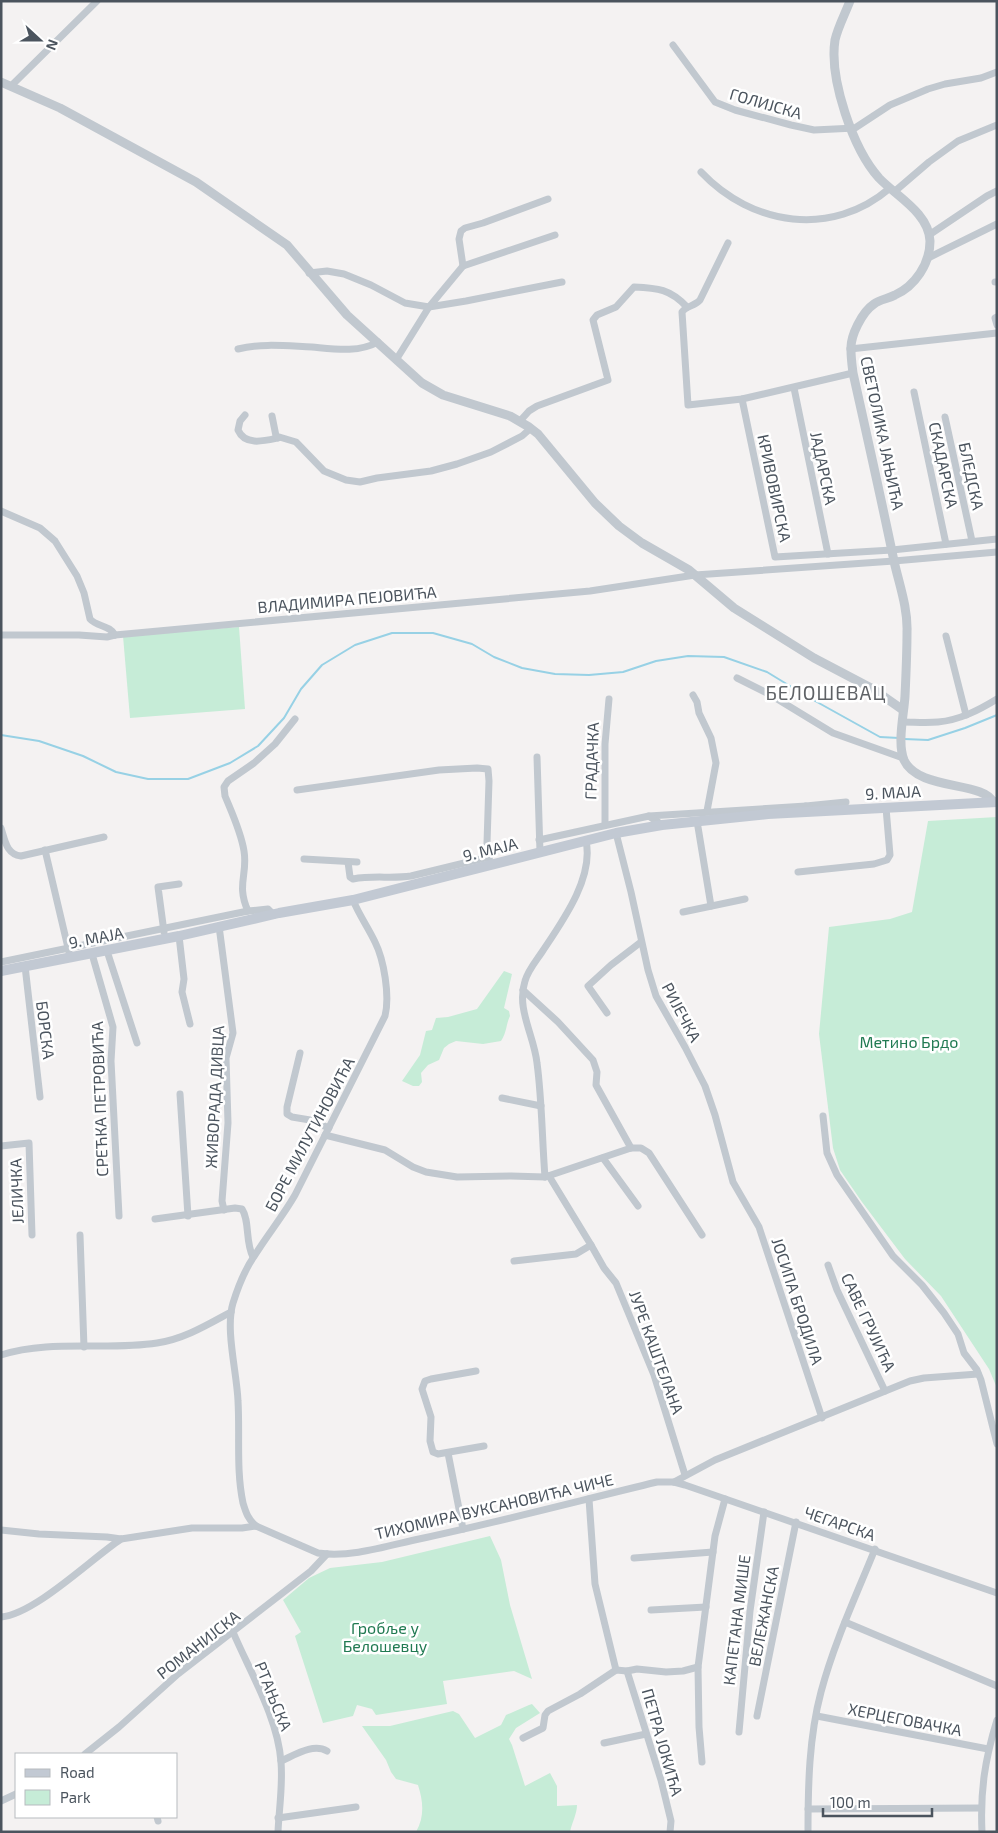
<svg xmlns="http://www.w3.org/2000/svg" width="998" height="1833" font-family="'Exo 2',sans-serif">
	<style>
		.green { fill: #c6ecd7 }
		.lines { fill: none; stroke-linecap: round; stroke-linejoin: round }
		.stream { stroke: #97d1e5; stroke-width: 2 }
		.minor { stroke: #c1c8cf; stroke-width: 7 }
		.tertiary { stroke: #c1c8cf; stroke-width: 9 }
		.secondary { stroke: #c2c9d3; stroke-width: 10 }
		.labels { text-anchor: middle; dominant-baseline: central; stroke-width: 5; stroke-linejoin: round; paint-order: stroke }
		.street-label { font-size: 16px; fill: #4b545e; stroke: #fff }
		.park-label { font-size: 16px; fill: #217a52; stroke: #fff }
		.quarter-label { font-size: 19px; letter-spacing: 1px; fill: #5f6266; stroke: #fff }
	</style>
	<rect width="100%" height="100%" fill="#f4f2f2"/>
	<g class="green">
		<polygon points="239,627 245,709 130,718 123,636"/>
		<polygon points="997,817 997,1388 989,1369 941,1296 905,1259 862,1202 840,1170 833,1148 819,1034 829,927 890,919 912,912 928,821"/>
		<path d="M504 971 512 974 504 1008 509 1011 510 1016C506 1024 507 1032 501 1041L483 1044 456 1041 449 1044 444 1048 439 1060 428 1065 421 1073 422 1082 419 1086H413L402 1081 420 1055 426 1031 432 1030 436 1018 448 1017 477 1009Z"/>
		<polygon points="490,1536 501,1560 510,1605 532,1679 514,1671 443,1681 447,1704 376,1715 372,1709 357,1705 353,1716 323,1723 295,1636 301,1632 283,1600 309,1578 330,1568 382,1562"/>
		<path d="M532 1704 540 1713 516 1728 509 1739 512 1745 525 1786 550 1773 557 1786V1806L577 1805C577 1814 572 1822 570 1832H416C425 1816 423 1801 418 1785L396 1779 391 1772 386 1760 362 1726H390L453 1711 459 1714 475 1738 501 1725 506 1715 529 1705Z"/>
	</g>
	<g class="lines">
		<g class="stream">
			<polyline points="1,735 39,741 83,756 116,772 148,779 188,779 230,763 258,746 284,718 301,689 322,665 355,645 392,633 433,633 472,644 494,657 522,668 555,674 589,675 623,672 656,661 688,656 724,657 767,672 808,697 880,737 899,738"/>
			<polyline points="904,739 928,740 965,728 997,715"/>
		</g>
		<g class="minor">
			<polyline points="673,45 715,102 735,110 791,125 814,130 855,128 890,105 928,89 945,84 981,78 997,72"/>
			<polyline points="11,86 97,1"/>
			<path d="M701 172C752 226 832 238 890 188"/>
			<polyline points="894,192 929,162 958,141 997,125"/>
			<polyline points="929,235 987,196 997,191"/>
			<path d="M728 243 700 300C695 306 686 306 682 312L688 405 742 399 853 373"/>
			<polyline points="928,258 997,224"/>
			<polyline points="463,266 459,239 461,231 465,228 483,223 548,199"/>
			<polyline points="309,273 327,271 344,274 371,285 405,303 429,307 466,301 562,282"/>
			<polyline points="995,282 997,282"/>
			<polyline points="997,317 995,318 997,325"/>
			<path d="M238 349C262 343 287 346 312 347 334 349 358 353 378 342"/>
			<polyline points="850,349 997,333"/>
			<polyline points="396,360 429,307 463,266 555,235"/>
			<polyline points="794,388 828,554"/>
			<polyline points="914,392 946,544"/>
			<polyline points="742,399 775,557 892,550 997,539"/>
			<path d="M245 415 240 421 238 430C245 446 264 441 278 438"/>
			<polyline points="272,416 276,436 296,442 324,471 346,480 360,482 377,478 431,471 457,464 491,452 522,436 531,428"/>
			<polyline points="945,417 972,541"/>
			<path d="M520 421 529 411 537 406 608 380 593 320 597 315 616 307 634 287C658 288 670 289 687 307"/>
			<path d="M1 511 40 528 55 541 77 576 84 593 90 619C97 627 110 625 115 635"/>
			<polyline points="1,635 79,635 107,637 115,635 590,591 695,575 894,561 997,552"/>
			<polyline points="946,636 966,715"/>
			<polyline points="737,678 769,694 833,733 903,758"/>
			<polyline points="693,695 697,702 699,713 711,738 716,763 707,811"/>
			<path d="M902 722C914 722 926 723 938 722 960 720 979 710 997 699"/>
			<polyline points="537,757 540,852"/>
			<polyline points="297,790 439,770 477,768 488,769 489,781 487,843 490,865"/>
			<polyline points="806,806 846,802"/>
			<polyline points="649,816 806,806 814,811"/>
			<polyline points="697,821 711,906"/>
			<polyline points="605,825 605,744 609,699"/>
			<path d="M1 828C5 840 6 854 21 856L104 837"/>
			<polyline points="616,833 631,892 648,970 656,996 685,1047 705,1086 715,1115 733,1182 759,1227 822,1418"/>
			<polyline points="539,840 649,816 662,825"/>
			<polyline points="45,850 69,952"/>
			<polyline points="304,859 357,862"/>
			<path d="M348 862 350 877 353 879C374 875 391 879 411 876L489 857"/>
			<polyline points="798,872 874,864 887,860 890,855 886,808"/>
			<path d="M248 911C236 885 248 874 244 851 241 832 232 813 225 796L224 787 228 781 254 763 275 744 295 719"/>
			<polyline points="683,912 745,899"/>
			<polyline points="219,926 233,1033 226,1058 228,1123 222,1201 224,1210"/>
			<polyline points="164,932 158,887 179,884"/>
			<polyline points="179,936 184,979 182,992 190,1024"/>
			<polyline points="107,951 137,1043"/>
			<polyline points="92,954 113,1027 111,1061 119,1216"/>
			<polyline points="1,962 248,911 268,909 274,915"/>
			<polyline points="25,966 40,1097"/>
			<polyline points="523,990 558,1022 593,1060 597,1072 596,1085 631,1148"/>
			<polyline points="607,1013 588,986 611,965 641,942"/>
			<polyline points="300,1053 287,1107 287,1114 292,1117 310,1120 329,1128"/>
			<polyline points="180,1094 188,1216"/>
			<polyline points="502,1098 541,1106"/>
			<polyline points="823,1116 827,1153 837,1175 893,1256 922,1285 944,1313 958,1334 964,1353 977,1370 981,1380 997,1444"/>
			<polyline points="325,1135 385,1150 413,1167 426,1172 457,1177 511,1176 545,1177 631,1148 641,1148 649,1153 702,1235"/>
			<polyline points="1,1146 29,1143 32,1235"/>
			<polyline points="603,1158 638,1206"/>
			<path d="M545 1177C542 1139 542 1100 537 1063 534 1035 516 1009 525 981 528 970 536 961 542 952 562 922 594 878 586 841"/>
			<path d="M155 1219 235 1208 242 1209C250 1221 245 1242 253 1257"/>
			<polyline points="80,1235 84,1347"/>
			<polyline points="591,1245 604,1268 616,1283 654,1375 685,1475"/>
			<polyline points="514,1261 576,1254 591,1245 549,1176"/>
			<polyline points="828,1265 837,1290 885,1391"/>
			<path d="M1 1355C51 1339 106 1351 157 1343 184 1339 207 1325 231 1312"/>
			<polyline points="476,1371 431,1379 425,1381 422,1389 431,1417 430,1441 433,1452 438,1454 484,1446"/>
			<polyline points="448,1453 463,1529"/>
			<polyline points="674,1482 715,1460 910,1381 924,1378 978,1374"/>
			<polyline points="589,1499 595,1584 616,1670"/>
			<path d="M256 1526C248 1519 246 1513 243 1503 236 1470 240 1435 238 1401 237 1373 225 1329 233 1303 238 1287 245 1269 255 1255 268 1234 283 1216 295 1195L385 1016C390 996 384 960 375 942 368 927 359 915 353 900"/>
			<path d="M1 1530 39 1534 107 1537 121 1539 192 1528H242L256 1526 318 1553C350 1558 387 1546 419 1539 499 1522 578 1501 657 1482H674L685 1485 997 1593"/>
			<polyline points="634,1558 713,1552"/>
			<polyline points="651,1610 706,1607"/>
			<path d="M1 1617C35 1614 91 1559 121 1539"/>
			<polyline points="845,1622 997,1686"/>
			<path d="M233 1632C250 1672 278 1718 281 1762 283 1785 279 1809 278 1832"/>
			<polyline points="627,1671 661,1780 671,1821 670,1832"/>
			<polyline points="757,1716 796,1522"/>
			<polyline points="817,1716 988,1749"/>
			<polyline points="739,1732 750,1611 764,1512"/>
			<polyline points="523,1738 543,1728 545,1715 548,1711 580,1694 616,1670 627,1671 637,1669 666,1672 683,1671 698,1667"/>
			<polyline points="604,1743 646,1734"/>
			<polyline points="85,1754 119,1727 178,1674 311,1571 327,1554"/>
			<path d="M281 1761C295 1755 313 1743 327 1751"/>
			<polyline points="702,1762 699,1727 698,1667 715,1536 725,1499"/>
			<polyline points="1,1801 16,1794"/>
			<polyline points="808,1809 981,1808"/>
			<polyline points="157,1817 158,1821"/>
			<polyline points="278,1818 356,1807"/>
			<path d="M808 1832C808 1785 809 1737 821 1692 834 1643 856 1596 875 1549"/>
			<path d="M982 1832C980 1791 985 1759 997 1720"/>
		</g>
		<g class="tertiary">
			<path d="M850 1C845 14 838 27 835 40 829 79 853 149 879 178 896 196 929 213 930 241 930 264 915 286 895 295 888 299 880 299 874 304 862 312 850 336 851 350 851 358 852 365 853 373 867 436 881 498 894 561 899 584 908 608 907 632 907 653 906 675 905 696 904 714 897 743 904 760 918 791 984 781 993 802"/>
			<polyline points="1,82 60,108 196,182 287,245 347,315 422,383 443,395 510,416 529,427 538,434 595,503 619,526 642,543 689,570 734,608 814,658 873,689 903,710"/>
		</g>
		<polyline class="secondary" points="1,971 179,936 279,913 353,900 616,833 662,825 768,814 997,802"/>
	</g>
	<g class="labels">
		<g class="street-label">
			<text transform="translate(766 103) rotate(16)">ГОЛИЈСКА</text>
			<text transform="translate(883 433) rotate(78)">СВЕТОЛИКА ЈАЊИЋА</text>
			<text transform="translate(944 465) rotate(78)">СКАДАРСКА</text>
			<text transform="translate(824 468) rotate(78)">ЈАДАРСКА</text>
			<text transform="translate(972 476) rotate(78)">БЛЕДСКА</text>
			<text transform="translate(775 488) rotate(78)">КРИВОВИРСКА</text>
			<text transform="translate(347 599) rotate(-5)">ВЛАДИМИРА ПЕЈОВИЋА</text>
			<text transform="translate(591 761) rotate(-88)">ГРАДАЧКА</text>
			<text transform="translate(893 792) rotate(-3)">9. МАЈА</text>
			<text transform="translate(490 849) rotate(-14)">9. МАЈА</text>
			<text transform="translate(96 937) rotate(-11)">9. МАЈА</text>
			<text transform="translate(682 1012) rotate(62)">РИЈЕЧКА</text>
			<text transform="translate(46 1030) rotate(83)">БОРСКА</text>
			<text transform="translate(214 1097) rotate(-87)">ЖИВОРАДА ДИВЦА</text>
			<text transform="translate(99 1099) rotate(-92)">СРЕЋКА ПЕТРОВИЋА</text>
			<text transform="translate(309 1134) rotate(-62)">БОРЕ МИЛУТИНОВИЋА</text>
			<text transform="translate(16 1191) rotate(-92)">ЈЕЛИЧКА</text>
			<text transform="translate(798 1301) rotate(72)">ЈОСИПА БРОДИЛА</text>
			<text transform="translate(869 1322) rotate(65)">САВЕ ГРУЈИЋА</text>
			<text transform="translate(657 1352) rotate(70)">ЈУРЕ КАШТЕЛАНА</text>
			<text transform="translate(494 1506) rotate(-13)">ТИХОМИРА ВУКСАНОВИЋА ЧИЧЕ</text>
			<text transform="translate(840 1523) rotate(19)">ЧЕГАРСКА</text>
			<text transform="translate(763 1616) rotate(-79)">ВЕЛЕЖАНСКА</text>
			<text transform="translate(736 1620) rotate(-83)">КАПЕТАНА МИШЕ</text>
			<text transform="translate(198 1644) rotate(-38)">РОМАНИЈСКА</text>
			<text transform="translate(274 1696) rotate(68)">РТАЊСКА</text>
			<text transform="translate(905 1719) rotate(11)">ХЕРЦЕГОВАЧКА</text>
			<text transform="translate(663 1742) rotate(74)">ПЕТРА ЈОКИЋА</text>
		</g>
		<g class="park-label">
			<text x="909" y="1041">Метино Брдо</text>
			<text x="385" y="1627">Гробље у<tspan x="385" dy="18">Белошевцу</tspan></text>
		</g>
		<g class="quarter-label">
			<text x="826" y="692">БЕЛОШЕВАЦ</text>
		</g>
	</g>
	<rect width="998" height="1833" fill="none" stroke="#4b545e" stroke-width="5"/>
	<rect x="15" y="1753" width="162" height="65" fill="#ffffff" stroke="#b7bbbf"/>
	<rect x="25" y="1769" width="25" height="8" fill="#c2c9d3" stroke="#b7bbbf"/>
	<text x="60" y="1778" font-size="15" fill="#4b545e">Road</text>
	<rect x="25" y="1790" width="25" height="15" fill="#c6ecd7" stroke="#b7bbbf"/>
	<text x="60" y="1803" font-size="15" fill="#4b545e">Park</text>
	<g transform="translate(40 40) rotate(111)" stroke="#ffffff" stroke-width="4" paint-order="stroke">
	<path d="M0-4L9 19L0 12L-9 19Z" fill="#4b545e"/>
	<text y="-8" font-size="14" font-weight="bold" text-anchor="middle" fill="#4b545e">N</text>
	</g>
	<path d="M823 1808v8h109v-8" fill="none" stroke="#4b545e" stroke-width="2.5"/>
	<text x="830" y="1808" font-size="15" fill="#4b545e" stroke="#ffffff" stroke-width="4" paint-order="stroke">100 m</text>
</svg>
